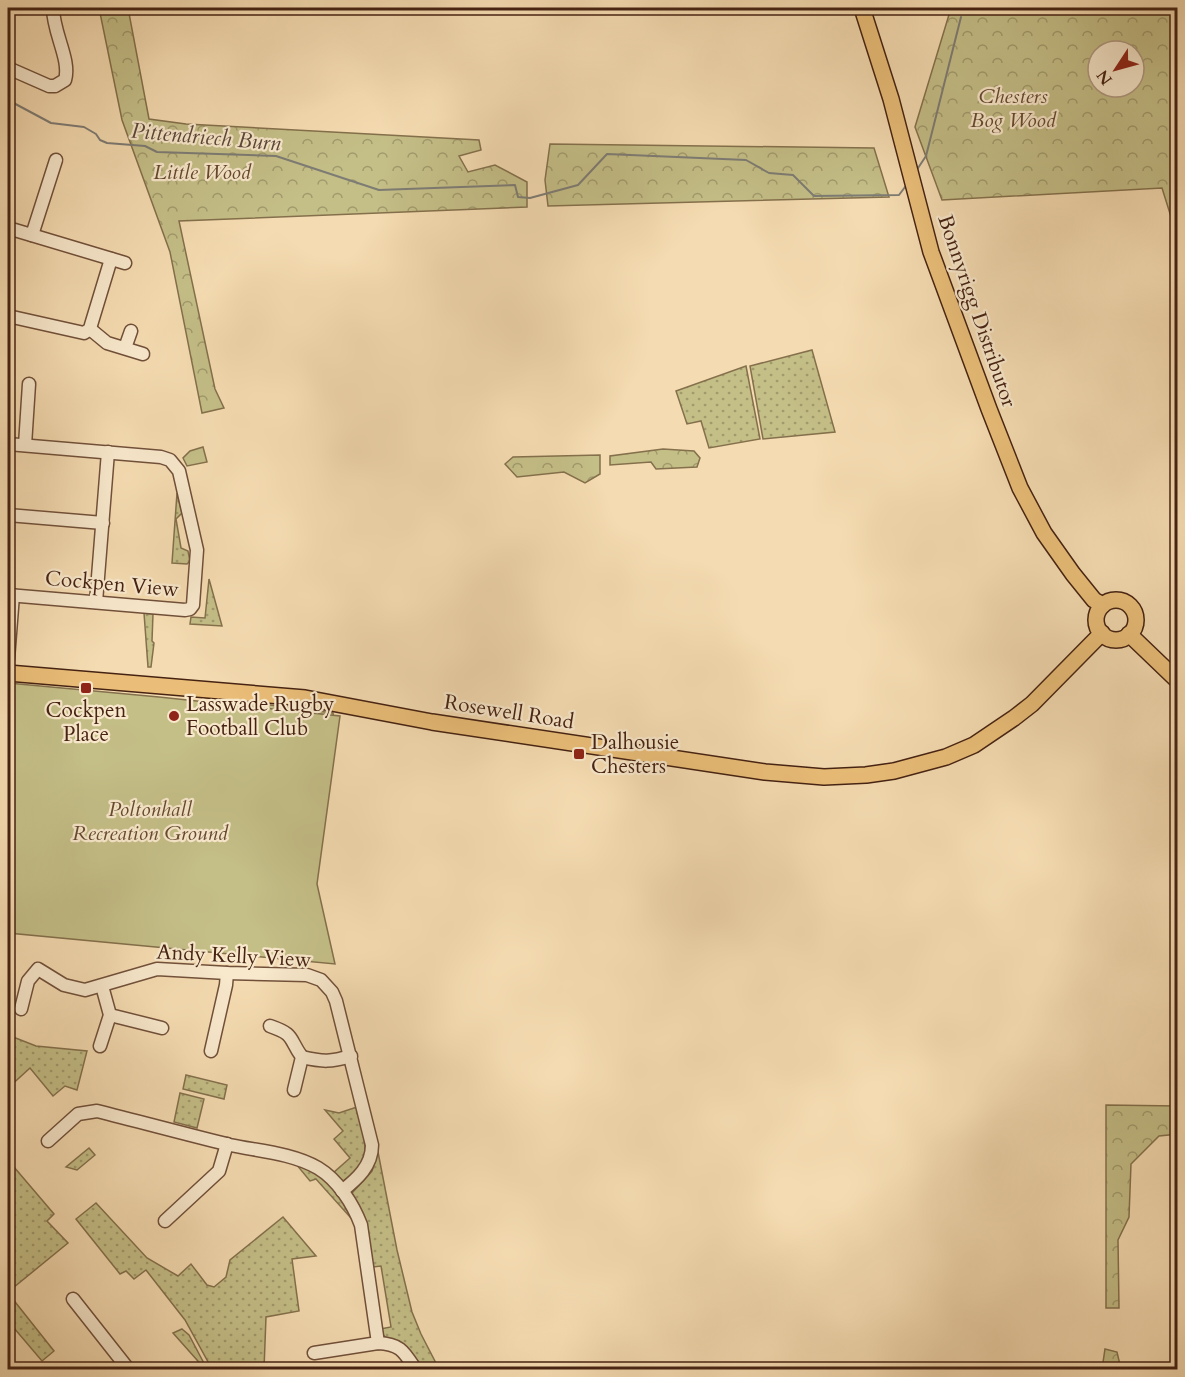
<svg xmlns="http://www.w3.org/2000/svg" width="1185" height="1377" font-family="Cardo,serif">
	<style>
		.grass { fill: url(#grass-dots); stroke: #84704c; stroke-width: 1.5 }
		.forest { fill: url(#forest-crowns); stroke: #84704c; stroke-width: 1.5; fill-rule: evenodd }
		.park { fill: #c4be87; stroke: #84704c; stroke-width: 1.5 }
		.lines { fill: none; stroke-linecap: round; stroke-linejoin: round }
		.stream { stroke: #7d7c75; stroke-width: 2 }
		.minor-casing { stroke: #71503a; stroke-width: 15 }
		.major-casing { stroke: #452212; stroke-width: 18 }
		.minor { stroke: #f8e8cc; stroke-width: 12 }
		.major { stroke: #eabe78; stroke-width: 15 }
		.poi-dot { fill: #8f2418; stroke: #f8e8cc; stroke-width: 2 }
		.labels { text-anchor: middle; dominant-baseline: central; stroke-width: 4.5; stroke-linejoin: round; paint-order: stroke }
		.park-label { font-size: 21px; font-style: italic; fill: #65492f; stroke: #f8e8cc }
		.street-label { font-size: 21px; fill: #452212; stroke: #f8e8cc }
		.poi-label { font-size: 21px; fill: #452212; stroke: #f8e8cc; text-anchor: start }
		.water-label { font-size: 22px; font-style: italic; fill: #5c483b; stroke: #f8e8cc }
	</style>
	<defs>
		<pattern id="grass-dots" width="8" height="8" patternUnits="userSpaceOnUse" patternTransform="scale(1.5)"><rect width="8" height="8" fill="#c4be87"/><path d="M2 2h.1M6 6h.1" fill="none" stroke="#a19a6d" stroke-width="1.8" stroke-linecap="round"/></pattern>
		<pattern id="forest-crowns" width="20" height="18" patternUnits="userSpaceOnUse" patternTransform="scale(1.5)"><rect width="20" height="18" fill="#c4be87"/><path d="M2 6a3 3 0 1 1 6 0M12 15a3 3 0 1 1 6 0" fill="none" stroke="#a19a6d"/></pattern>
	</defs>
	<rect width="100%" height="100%" fill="#f5dbb1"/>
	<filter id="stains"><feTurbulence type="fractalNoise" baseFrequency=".00333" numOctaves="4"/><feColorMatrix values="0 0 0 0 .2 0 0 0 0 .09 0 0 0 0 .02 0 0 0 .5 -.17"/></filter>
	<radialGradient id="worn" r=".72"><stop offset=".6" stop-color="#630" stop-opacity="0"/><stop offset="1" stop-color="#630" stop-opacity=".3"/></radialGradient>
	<g class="grass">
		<polygon points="812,350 835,432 763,439 750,366"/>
		<polygon points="746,366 760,439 709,448 701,421 687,424 676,391"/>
		<polygon points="177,493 182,513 176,519 181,548 188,551 190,561 187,564 172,563"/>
		<polygon points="209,579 222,626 190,624 191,617 205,618"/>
		<polygon points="144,613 153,614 152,641 154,643 151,667 148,667"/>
		<polygon points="8,1035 36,1046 87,1051 77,1090 65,1086 53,1096 30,1068 8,1088"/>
		<polygon points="186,1075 227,1085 224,1099 183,1089"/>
		<polygon points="180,1093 204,1099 197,1128 174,1122"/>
		<path d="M357 1107C364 1138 376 1162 343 1181L332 1174 350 1158 334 1139 343 1131 325 1110 339 1113Z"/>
		<polygon points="89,1148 95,1155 77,1170 66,1167"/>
		<polygon points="378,1152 397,1250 412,1312 421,1334 439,1369 420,1369 381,1333 380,1329 391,1327 381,1266 373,1267 371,1265 352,1193 372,1171"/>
		<polygon points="8,1160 54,1214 47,1221 68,1243 8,1292"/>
		<path d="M296 1164C325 1173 336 1191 352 1215L350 1217 316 1179 310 1181Z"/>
		<polygon points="96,1203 147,1258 178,1276 191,1264 207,1285 214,1287 226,1277 230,1260 283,1217 316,1256 292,1259 299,1311 266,1317 264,1369 212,1369 185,1320 146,1270 134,1279 126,1271 120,1274 76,1219"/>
		<polygon points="8,1293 54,1351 42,1361 8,1321"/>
		<polygon points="182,1329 189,1335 207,1369 205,1369 173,1333"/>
	</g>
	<g class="forest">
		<polygon points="99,8 128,8 149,119 186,124 479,140 481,150 459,156 468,172 495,165 527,182 527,207 179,221 215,389 224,408 202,413 170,252 122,120"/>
		<path d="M951 8H1173L1178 30 1177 236 1162 188 942 200 915 127ZM1098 51H1134V87H1098Z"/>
		<polygon points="550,144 874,148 889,197 548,206 545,180"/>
		<polygon points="663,449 694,451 700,458 697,467 656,469 651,462 610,465 610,456"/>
		<polygon points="600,455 600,474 585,483 564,472 517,477 505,464 513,457"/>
		<polygon points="223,699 333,713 334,719 226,704"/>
		<polygon points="1106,1105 1177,1106 1178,1134 1159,1136 1131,1164 1129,1217 1118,1240 1119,1308 1106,1308"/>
		<polygon points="1105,1349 1117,1352 1121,1369 1102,1369"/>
	</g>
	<g class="park">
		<polygon points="203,447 207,462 187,466 183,458 190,451"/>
		<polygon points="8,683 159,697 340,716 317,884 335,964 8,933"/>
	</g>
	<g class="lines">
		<g class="stream">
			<polyline points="8,100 51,123 84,127 96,134 100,140 107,143 145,146 157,152 276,156 379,190 515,185 518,197 530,198 578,185 607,154 746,160 769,173 793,175 814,196 899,195 908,183"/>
			<polyline points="916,171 926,156 961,17"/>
		</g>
		<g class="minor-casing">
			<g id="minor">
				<path d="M8 68 49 86H55L65 80C71 60 53 33 53 8"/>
				<polyline points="8,228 125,263"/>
				<polyline points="32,235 56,160"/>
				<polyline points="8,316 84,333 90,329 91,325 111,259"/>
				<polyline points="90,329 107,343 143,354"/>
				<polyline points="125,348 131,331"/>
				<polyline points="8,444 161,457 170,460 179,471 197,550 193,605 190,609 185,610 8,595"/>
				<polyline points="25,445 29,384"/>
				<polyline points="8,515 103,523"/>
				<polyline points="96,602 108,452"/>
				<polyline points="8,659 13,595"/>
				<path d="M21 1009 28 981 38 969 64 985 85 990 157 969 227 973 307 975 321 980 332 992 336 1001 372 1145C372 1166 357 1179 342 1191"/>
				<polyline points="110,1015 162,1028"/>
				<path d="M270 1026C296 1035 288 1038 302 1057L294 1090"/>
				<polyline points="100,1046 110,1015 102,986"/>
				<polyline points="211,1051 226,985 227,973"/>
				<path d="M302 1057C323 1062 331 1062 351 1056"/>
				<path d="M48 1141 78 1114 97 1111C141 1122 185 1134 230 1145 258 1151 292 1153 318 1168 338 1180 353 1204 361 1225L378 1343"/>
				<polyline points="165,1221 219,1171 227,1144"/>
				<polyline points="73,1299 129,1370"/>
				<path d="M314 1353 378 1343C401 1344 404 1352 416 1370"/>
			</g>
		</g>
		<g class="major-casing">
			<g id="major">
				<polyline points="862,8 891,99 931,252 989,409 1020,488 1044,533 1073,574 1094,600 1103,605"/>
				<circle cx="1116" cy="620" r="20"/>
				<polyline points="1129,634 1178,681"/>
				<polyline points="8,673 305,698 432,722 765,772 824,777 866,775 894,771 946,757 974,745 1014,718 1032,704 1102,633"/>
			</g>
		</g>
		<use href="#minor" class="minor"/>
		<use href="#major" class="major"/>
	</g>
	<g class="poi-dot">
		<rect x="80" y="682" width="12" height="12" rx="3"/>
		<circle cx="174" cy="716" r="6"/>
		<rect x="573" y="748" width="12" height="12" rx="3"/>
	</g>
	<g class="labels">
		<g class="park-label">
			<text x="1013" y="96">Chesters<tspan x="1013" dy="24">Bog Wood</tspan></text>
			<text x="202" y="172">Little Wood</text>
			<text x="150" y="809">Poltonhall<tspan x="150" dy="24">Recreation Ground</tspan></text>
		</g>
		<g class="street-label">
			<text transform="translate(977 311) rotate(71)">Bonnyrigg Distributor</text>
			<text transform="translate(112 584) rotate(5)">Cockpen View</text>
			<text transform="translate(509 712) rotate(9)">Rosewell Road</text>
			<text transform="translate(234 956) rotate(3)">Andy Kelly View</text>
		</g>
		<g class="poi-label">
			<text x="186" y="704">Lasswade Rugby<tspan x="186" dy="24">Football Club</tspan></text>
			<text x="86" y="710" text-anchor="middle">Cockpen<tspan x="86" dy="24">Place</tspan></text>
			<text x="591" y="742">Dalhousie<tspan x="591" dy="24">Chesters</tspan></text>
		</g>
		<g class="water-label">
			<text transform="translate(206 137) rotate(5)">Pittendriech Burn</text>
		</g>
	</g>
	<rect width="1185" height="1377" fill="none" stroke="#f5dbb1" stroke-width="30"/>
	<rect x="9" y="9" width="1167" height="1359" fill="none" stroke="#452212" stroke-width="3"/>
	<rect x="15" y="15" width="1155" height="1347" fill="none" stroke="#452212" stroke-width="1.5"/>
	<g transform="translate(1116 69) rotate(234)"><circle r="28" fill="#f8e8cc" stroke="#b09982" stroke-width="1.5"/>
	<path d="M0-4.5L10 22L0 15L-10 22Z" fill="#8f2418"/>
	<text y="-9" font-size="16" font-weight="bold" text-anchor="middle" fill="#452212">N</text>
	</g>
	<rect width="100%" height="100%" filter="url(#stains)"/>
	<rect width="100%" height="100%" fill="url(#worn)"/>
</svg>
